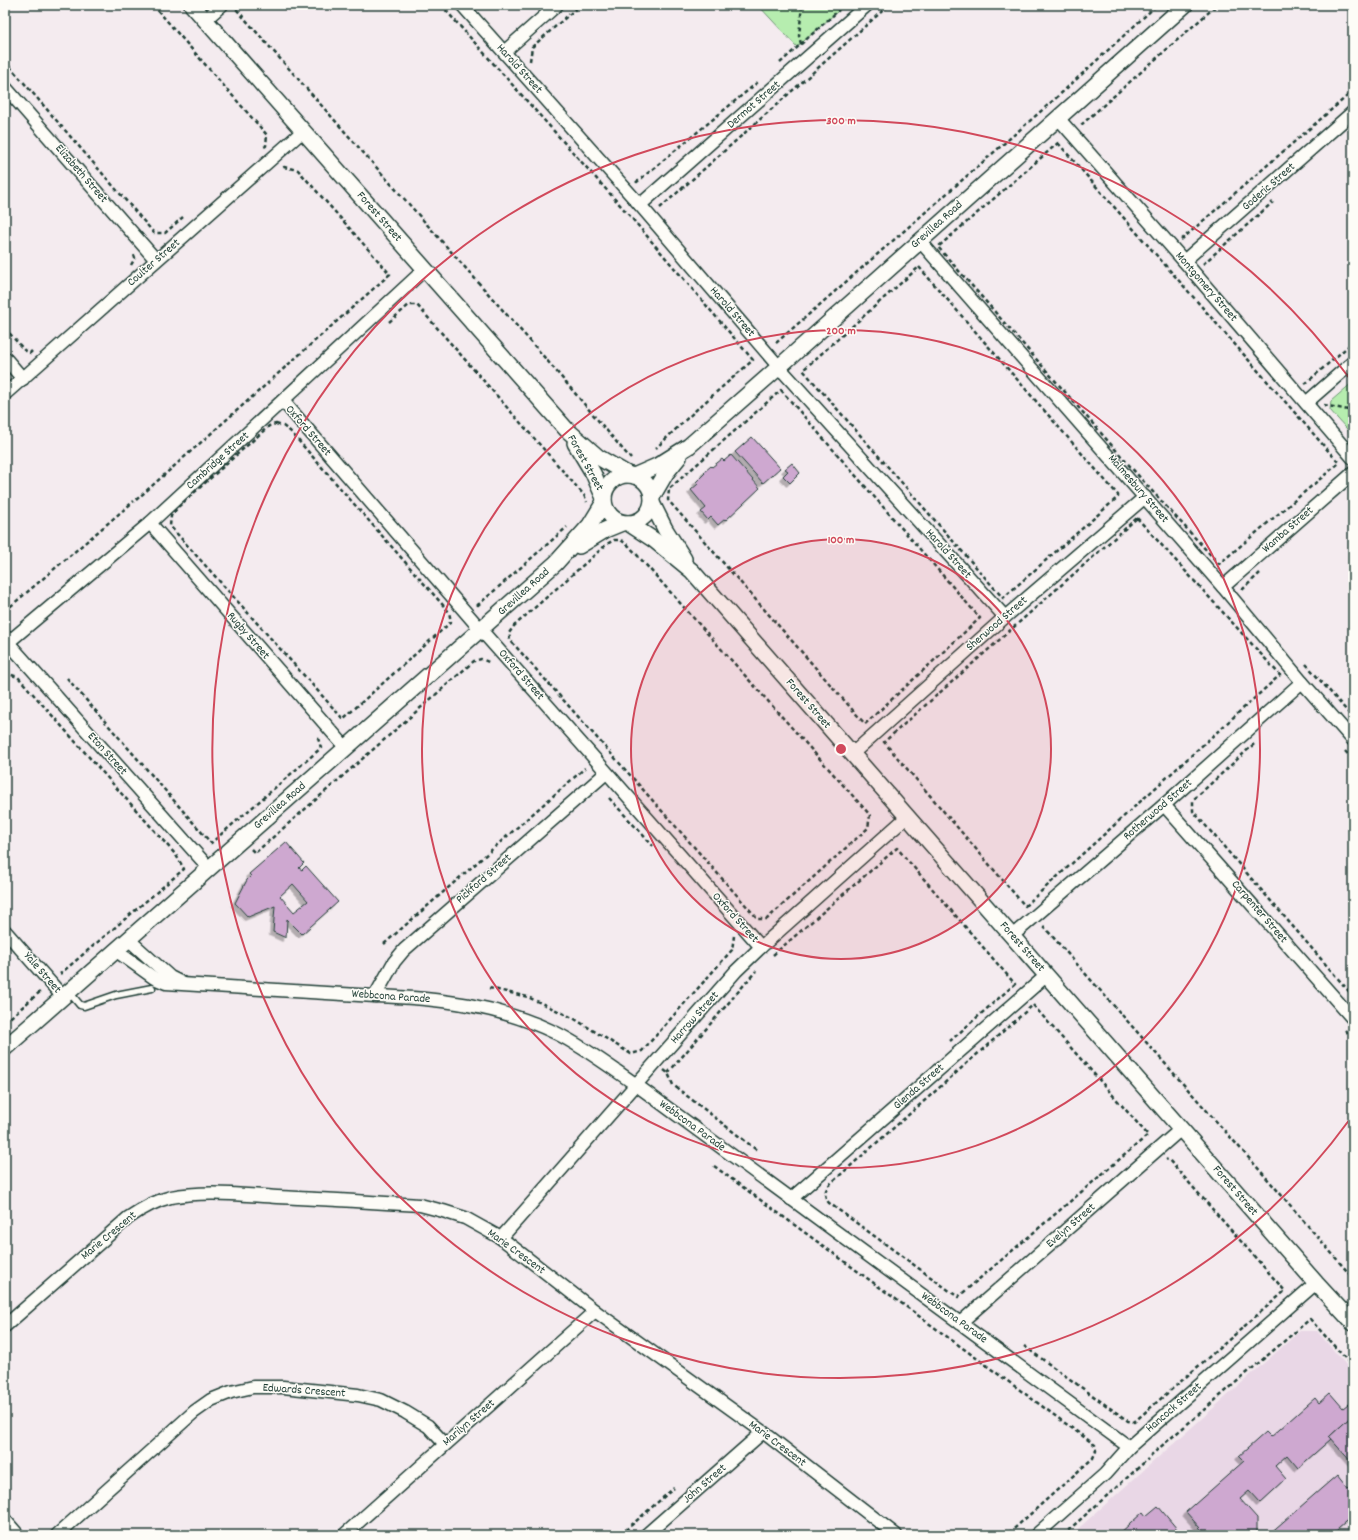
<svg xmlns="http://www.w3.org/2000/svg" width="1358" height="1540" font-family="Dekko,sans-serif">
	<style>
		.built { fill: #e9d7e6 }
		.green { fill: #b6edaf; stroke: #6a9572 }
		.building { fill: #cea8d0; stroke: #1f3d34; fill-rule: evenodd; filter: url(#shadow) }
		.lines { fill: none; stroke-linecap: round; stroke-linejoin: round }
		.service-casing { stroke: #1f3d34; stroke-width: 9 }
		.minor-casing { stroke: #1f3d34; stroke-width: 15 }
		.tertiary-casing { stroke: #1f3d34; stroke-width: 18 }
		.path { stroke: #1f3d34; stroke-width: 2.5; stroke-dasharray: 4 3; stroke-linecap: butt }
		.service { stroke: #fdfcf7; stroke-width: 6 }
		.minor { stroke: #fdfcf7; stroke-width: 12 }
		.tertiary { stroke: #fdfcf7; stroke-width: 15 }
		.ring { fill: none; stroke: #d1495b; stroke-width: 2 }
		.labels { text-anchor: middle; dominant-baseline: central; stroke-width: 3; stroke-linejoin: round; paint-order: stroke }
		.street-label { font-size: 12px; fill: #1f3d34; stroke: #fdfcf7 }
		.centre { fill: #d1495b; stroke: #fdfcf7; stroke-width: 2 }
		.ring-label { font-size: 12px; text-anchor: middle; font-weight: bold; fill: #d1495b; stroke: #fdfcf7; stroke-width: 3; stroke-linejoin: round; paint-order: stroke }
	</style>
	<defs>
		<filter id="shadow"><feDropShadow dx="-3.5" dy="3.5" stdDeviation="0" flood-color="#0004"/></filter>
	</defs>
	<rect width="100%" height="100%" fill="#f4ebef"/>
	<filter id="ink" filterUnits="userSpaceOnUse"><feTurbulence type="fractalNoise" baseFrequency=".025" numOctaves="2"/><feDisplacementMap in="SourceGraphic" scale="8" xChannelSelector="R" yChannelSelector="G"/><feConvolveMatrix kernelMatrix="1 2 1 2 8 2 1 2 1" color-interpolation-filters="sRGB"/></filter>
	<g filter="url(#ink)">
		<polygon class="built" points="1300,1331 1317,1331 1353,1373 1353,1535 1071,1535"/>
		<g class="green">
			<polygon points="758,5 845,5 797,47"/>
			<polygon points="1353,382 1353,436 1330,410 1331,401"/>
		</g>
		<g class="building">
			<polygon points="752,437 780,468 763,483 735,452"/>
			<polygon points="731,455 760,488 726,520 725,519 718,525 711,517 708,520 701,512 706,508 691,490 698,484 696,482 705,473 704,472 711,466 712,467 722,459 724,461"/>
			<polygon points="792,463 800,473 790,483 783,476 788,471 785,469"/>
			<path d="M286 842 304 863 299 868 302 870 306 866 338 902 302 934 287 919 286 938 273 932 275 906 248 917 235 903 247 880 251 876 249 874ZM293 884 308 901 294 912 280 896Z"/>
			<polygon points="1330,1393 1343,1408 1352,1401 1353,1402 1353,1415 1329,1437 1331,1439 1298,1468 1287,1455 1275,1466 1286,1479 1260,1503 1249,1491 1240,1499 1257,1518 1257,1535 1236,1535 1232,1530 1226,1535 1206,1535 1186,1512 1244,1461 1239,1456 1266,1432 1271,1437 1315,1398 1319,1403"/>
			<polygon points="1353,1415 1353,1464 1329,1437"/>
			<polygon points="1337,1475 1348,1489 1353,1484 1353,1519 1352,1517 1331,1535 1268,1535"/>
			<polygon points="1158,1506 1182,1535 1118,1535 1143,1512 1146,1516"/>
		</g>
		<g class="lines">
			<g class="service-casing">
				<polyline id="service" points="69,992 80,1005 84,1006 116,995 152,988"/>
			</g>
			<g class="minor-casing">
				<g id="minor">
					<polyline points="462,5 640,205 779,367 1005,617"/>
					<polyline points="205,20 222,5"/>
					<polyline points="504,52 557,5"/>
					<polyline points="5,87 156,260"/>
					<polyline points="1058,118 1184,261 1353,458"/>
					<polyline points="640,205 867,5"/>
					<polyline points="920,241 1223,587 1302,682 1353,740"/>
					<polyline points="1184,261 1353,112"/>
					<polyline points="5,358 23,379"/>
					<polyline points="5,394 303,131"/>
					<polyline points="283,401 481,630 761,947"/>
					<polyline points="1306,403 1353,362"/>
					<polyline points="150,523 346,748"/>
					<polyline points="1223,587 1353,473"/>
					<polyline points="5,639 209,868"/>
					<polyline points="5,645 150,523 425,269"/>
					<polyline points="852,754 1005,617 1145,497"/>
					<polyline points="1164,805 1353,1019"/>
					<polyline points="5,931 63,997"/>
					<polyline points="1012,936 1164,805 1302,682"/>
					<polyline points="128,939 170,977 182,983"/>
					<path d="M115 950 154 978 166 983 375 996C437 998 499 1005 556 1033 584 1047 609 1066 635 1084L1129 1447"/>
					<polyline points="375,996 394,962 404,950 606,773"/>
					<polyline points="791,1199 1047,975"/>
					<polyline points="501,1238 736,971 761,947 908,816"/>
					<polyline points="960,1323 1181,1129"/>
					<path d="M5 1326 128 1218C141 1209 154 1201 171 1197 205 1190 242 1195 277 1197 325 1199 372 1202 420 1205L443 1211 465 1218 501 1238 595 1311 763 1432 896 1535"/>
					<polyline points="5,1520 18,1535"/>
					<polyline points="57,1535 194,1412 211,1400 231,1392 253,1387 283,1387 358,1395 381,1400 405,1412 428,1426 445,1444"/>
					<polyline points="344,1535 595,1311"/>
					<polyline points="646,1535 763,1432"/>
					<polyline points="1036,1535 1105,1474 1129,1447 1316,1283"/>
				</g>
			</g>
			<g class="tertiary-casing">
				<g id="tertiary">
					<polyline points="192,5 566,429 598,457 629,475"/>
					<polyline points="575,443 593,473 604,498"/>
					<circle cx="628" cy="499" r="24"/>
					<polyline points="634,476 657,466 689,446 779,367 1185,5"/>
					<polyline points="652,497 666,473 679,457"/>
					<polyline points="652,503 665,529 684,559"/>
					<polyline points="628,523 654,540 692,571 1316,1283 1353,1323"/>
					<polyline points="579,546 605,530 622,523"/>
					<polyline points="5,1048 556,563 590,525 604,502"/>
				</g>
			</g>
			<g class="path">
				<polyline points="153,5 267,135 266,146 264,147"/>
				<polyline points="243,5 237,10 539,351 631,459"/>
				<polyline points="441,5 629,215 753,360 696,410 656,448"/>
				<polyline points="801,44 799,36 802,5"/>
				<polyline points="5,61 154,233 165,233 183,217"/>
				<polyline points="530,61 532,47 580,5"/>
				<polyline points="780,63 839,10"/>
				<polyline points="1081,125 1217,5"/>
				<polygon points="1058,143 1339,463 1219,564 1143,481 938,247"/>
				<polyline points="636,181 637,182 758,82"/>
				<polyline points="660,208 889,5"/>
				<polyline points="1181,240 1353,91"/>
				<polyline points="1203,264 1273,202"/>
				<polyline points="131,265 135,258 134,255"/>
				<polygon points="919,267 1118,495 1118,497 1003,598 803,370"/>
				<polyline points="389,322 409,305 417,305 584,495 587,502"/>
				<polyline points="5,328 24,350 30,353 32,351"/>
				<polyline points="776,343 1056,98 1157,5"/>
				<polyline points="272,379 390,274 298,170 284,167 282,168"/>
				<polyline points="1305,384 1353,342"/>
				<polygon points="781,390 980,618 865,724 668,500 669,489"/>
				<polyline points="1324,405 1353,411"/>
				<polyline points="5,410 10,406"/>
				<polygon points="276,424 283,426 290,431 449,612 451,622 343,719 170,526 171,516 178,507 269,426"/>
				<polyline points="136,500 269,382"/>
				<polygon points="1137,518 1280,675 1025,906 884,742"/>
				<polygon points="614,540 621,540 629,546 870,815 868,828 767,919 758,919 510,640 509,633 514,626 607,544"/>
				<polyline points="1242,590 1260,573"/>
				<polyline points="477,604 478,605 567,527"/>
				<polyline points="5,611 134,501"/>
				<polyline points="1306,664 1353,718"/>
				<polyline points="5,673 18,677 176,855 184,869 60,974"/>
				<polyline points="67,678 211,843 321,748 317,735"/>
				<polyline points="1254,744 1193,800 1193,811 1353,996"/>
				<polyline points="1345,751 1353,760"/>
				<polyline points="609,798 653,846"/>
				<polyline points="251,849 255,853 474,661 481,659 491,663"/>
				<polyline points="5,911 8,915"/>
				<polyline points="1045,926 1044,927 1271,1183 1353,1278"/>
				<polyline points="384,944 585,768"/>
				<polyline points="773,955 897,848 1015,984 950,1041"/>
				<polyline points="489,988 528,997 573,1018 631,1054 642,1051 732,950 734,936"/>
				<path d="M1033 1005 1148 1135 958 1297 829 1203C823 1196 825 1190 830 1184Z"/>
				<polyline points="5,1022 41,991"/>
				<polyline points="1345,1030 1353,1039"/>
				<polyline points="664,1070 668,1073 673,1085 758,1151"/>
				<polyline points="668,1073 756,971"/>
				<polyline points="714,1166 1095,1445 1096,1451 1093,1458 1007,1535"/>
				<polyline points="1024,1346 1128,1421 1134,1422 1285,1291 1168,1159 1166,1160"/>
				<polyline points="1150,1456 1310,1319 1353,1367"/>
				<polyline points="620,1535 674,1488"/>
				<polyline points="1063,1535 1148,1459"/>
			</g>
			<use href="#service" class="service"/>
			<use href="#minor" class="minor"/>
			<use href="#tertiary" class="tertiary"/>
		</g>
	</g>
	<circle cx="841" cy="749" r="210" fill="#d1495b" fill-opacity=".12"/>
	<g class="ring">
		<circle cx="841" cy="749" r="210"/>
		<circle cx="841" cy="749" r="419"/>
		<path d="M1350 1119A629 629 0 1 1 1350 379"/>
	</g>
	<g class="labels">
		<g class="street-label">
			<text transform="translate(519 69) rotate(48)">Harold Street</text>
			<text transform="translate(754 105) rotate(-41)">Dermot Street</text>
			<text transform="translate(81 174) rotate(49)">Elizabeth Street</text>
			<text transform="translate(1269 187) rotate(-41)">Goderic Street</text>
			<text transform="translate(379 217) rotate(49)">Forest Street</text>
			<text transform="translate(937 225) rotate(-42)">Grevillea Road</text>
			<text transform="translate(154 263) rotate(-41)">Coulter Street</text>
			<text transform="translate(1206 287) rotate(49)">Montgomery Street</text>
			<text transform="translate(732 312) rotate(49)">Harold Street</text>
			<text transform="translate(308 431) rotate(49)">Oxford Street</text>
			<text transform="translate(218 461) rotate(-42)">Cambridge Street</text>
			<text transform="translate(585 463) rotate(61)">Forest Street</text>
			<text transform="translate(1138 489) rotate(49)">Malmesbury Street</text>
			<text transform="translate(1288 530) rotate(-41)">Wamba Street</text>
			<text transform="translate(948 554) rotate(48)">Harold Street</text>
			<text transform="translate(524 592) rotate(-42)">Grevillea Road</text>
			<text transform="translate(997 624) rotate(-41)">Sherwood Street</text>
			<text transform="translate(248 636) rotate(49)">Rugby Street</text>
			<text transform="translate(521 675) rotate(49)">Oxford Street</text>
			<text transform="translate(808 704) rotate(49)">Forest Street</text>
			<text transform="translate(107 754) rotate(48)">Eton Street</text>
			<text transform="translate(280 806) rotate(-41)">Grevillea Road</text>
			<text transform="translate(1158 810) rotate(-41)">Rotherwood Street</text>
			<text transform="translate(484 879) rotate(-41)">Pickford Street</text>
			<text transform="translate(1259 912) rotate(49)">Carpenter Street</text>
			<text transform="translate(735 918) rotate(48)">Oxford Street</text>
			<text transform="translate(1022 947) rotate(49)">Forest Street</text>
			<text transform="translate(42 973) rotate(49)">Yale Street</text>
			<text transform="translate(391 997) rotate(4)">Webbcona Parade</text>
			<text transform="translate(695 1018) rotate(-48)">Harrow Street</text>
			<text transform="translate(919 1087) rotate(-41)">Glenda Street</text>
			<text transform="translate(692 1126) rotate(36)">Webbcona Parade</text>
			<text transform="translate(1235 1191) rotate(49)">Forest Street</text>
			<text transform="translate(1071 1226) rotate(-41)">Evelyn Street</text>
			<text transform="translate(109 1236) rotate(-40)">Marie Crescent</text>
			<text transform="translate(516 1252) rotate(36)">Marie Crescent</text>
			<text transform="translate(954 1318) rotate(36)">Webbcona Parade</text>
			<text transform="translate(304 1391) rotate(4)">Edwards Crescent</text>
			<text transform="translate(1174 1408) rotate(-41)">Hancock Street</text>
			<text transform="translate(469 1423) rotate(-41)">Marilyn Street</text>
			<text transform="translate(777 1444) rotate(37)">Marie Crescent</text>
			<text transform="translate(705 1484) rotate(-41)">John Street</text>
		</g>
	</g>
	<circle cx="841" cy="749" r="6" class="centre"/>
	<g class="ring-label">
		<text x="841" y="124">300 m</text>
		<text x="841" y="334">200 m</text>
		<text x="841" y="543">100 m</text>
	</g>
	<rect width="1358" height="1540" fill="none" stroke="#fdfcf7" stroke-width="20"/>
	<rect x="10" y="10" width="1338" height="1520" fill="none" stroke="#1f3d34" stroke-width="1.5" filter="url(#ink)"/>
</svg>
